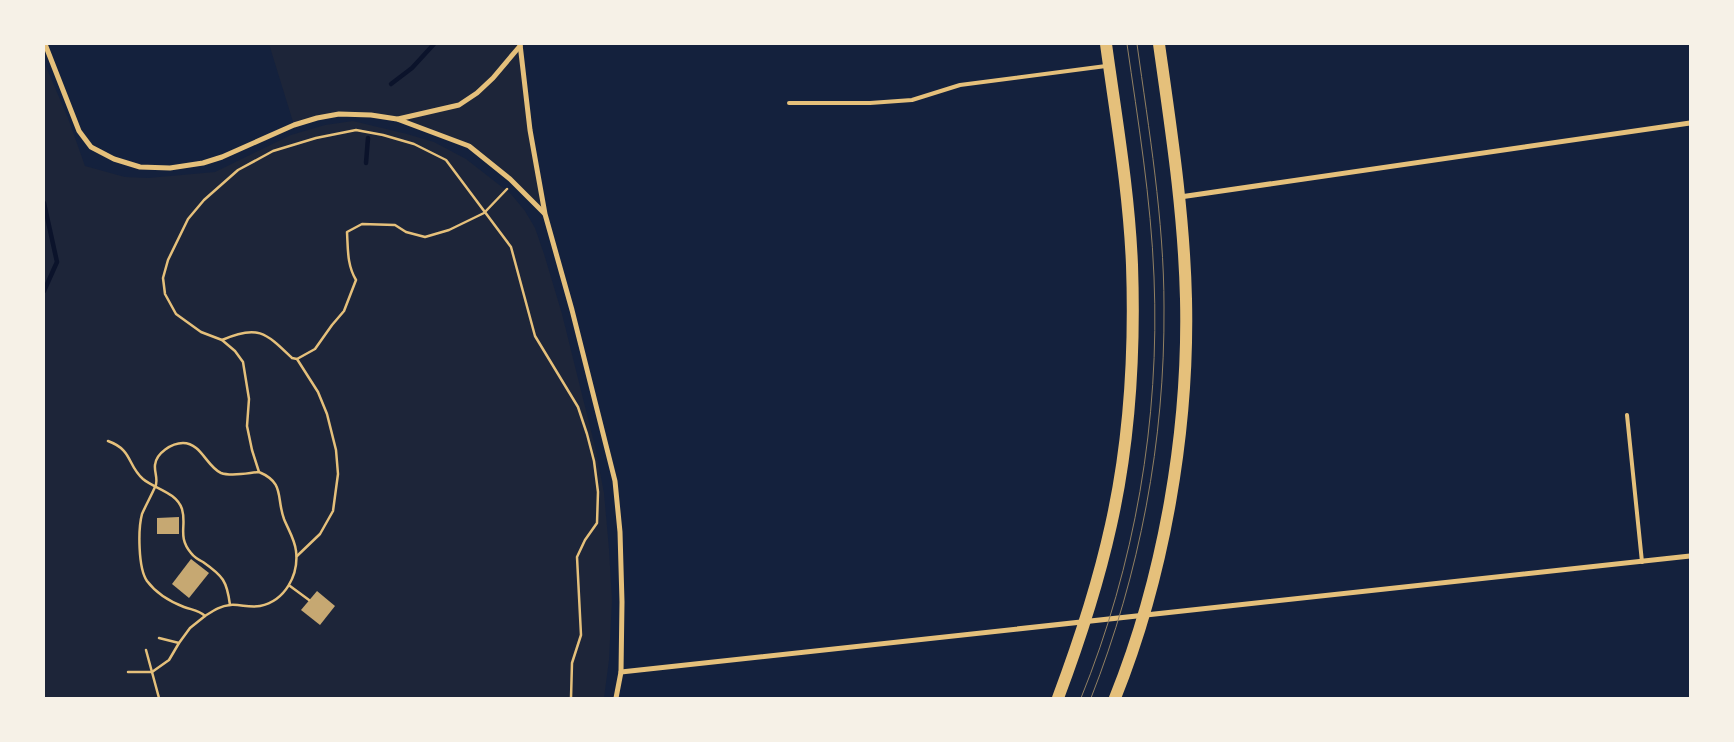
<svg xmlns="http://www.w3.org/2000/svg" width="1734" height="742" font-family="'DejaVu Sans',sans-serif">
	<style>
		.green { fill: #1d2539 }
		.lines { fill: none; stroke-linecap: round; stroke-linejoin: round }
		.stream { stroke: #0b132b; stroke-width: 4.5 }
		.building { fill: #c6a872 }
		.path { stroke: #e5c07b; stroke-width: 2.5 }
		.service { stroke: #e5c07b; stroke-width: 4 }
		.minor { stroke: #e5c07b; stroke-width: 5 }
		.primary { stroke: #e5c07b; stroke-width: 12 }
		.tram { stroke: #918062; stroke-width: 1 }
	</style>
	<rect width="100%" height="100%" fill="#14213d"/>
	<g class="green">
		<polygon points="269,44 520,44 545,214 513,182 469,146 397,119 339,114 294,125"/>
		<polygon points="44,62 68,118 85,166 125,177 148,178 215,172 291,135 325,125 353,121 407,134 434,142 466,159 511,194 525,211 535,228 544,254 562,314 595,447 604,493 609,549 612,600 609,660 604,698 44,698"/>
	</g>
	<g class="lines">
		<g class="stream">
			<polyline points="391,84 412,68 434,44"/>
			<polyline points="366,163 368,138"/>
			<polyline points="44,203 57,262 44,291"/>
		</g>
	</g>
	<g class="building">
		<polygon points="179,517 179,534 157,534 157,518"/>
		<polygon points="191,559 209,573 189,598 172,584"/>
		<polygon points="317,591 335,606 320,625 301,610"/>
	</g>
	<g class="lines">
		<g class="path">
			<path d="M222 340C258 324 266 333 292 358L297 359 318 392 327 414 336 450 338 474 333 511 320 534 297 556"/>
			<path d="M297 359 315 349 332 325 344 311 356 280C347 265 348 249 347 232L362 224 395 225 406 232 425 237 449 230 484 213 507 189"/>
			<path d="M108 441C133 450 127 465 143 479 155 489 176 492 182 509 187 526 177 536 191 553 194 557 199 560 203 562 223 576 227 581 230 605"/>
			<path d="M259 472C248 473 232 477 221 473 207 467 201 443 183 443 172 443 156 453 155 465 154 472 159 481 155 487 151 496 146 505 142 514 138 529 138 568 147 581 156 593 171 602 184 607 192 610 199 610 205 616 213 611 220 606 230 605 240 604 249 608 260 606 285 601 299 575 296 551 295 540 288 529 284 519 276 497 285 483 259 472L252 450 247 426 249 399 243 362 235 351 222 340 201 332 176 314 165 294 163 278 168 260 188 219 204 200 238 170 273 151 316 138 356 130 383 135 414 144 446 160 511 247 535 336 578 407 587 434 594 461 598 492 597 523 585 540 577 557 581 635 572 663 571 698"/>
			<polyline points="290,586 309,600"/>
			<polyline points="159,638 179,643"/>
			<polyline points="146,650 159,698"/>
			<polyline points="128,672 152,672 169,660 179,643 190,628 205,616"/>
		</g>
		<g class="service">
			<polyline points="789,103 870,103 912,100 960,85 1106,66"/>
			<polyline points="1627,415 1642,562"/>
		</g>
		<g class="minor">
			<polyline points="45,44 79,131 91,147 114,159 140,167 170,168 203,163 222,157 294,125 317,118 339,114 371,115 397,119 469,146 510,179 544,213"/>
			<polyline points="520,44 530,130 545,214 572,310 615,481 620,532 622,602 621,672 616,698"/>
			<polyline points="398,119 459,105 477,93 493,78 520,46"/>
			<polyline points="1180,197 1690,123"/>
			<polyline points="621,672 1690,556"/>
		</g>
		<g class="primary">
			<path d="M1058 698C1079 642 1098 584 1111 525 1130 440 1135 352 1132 265 1129 191 1116 117 1106 44"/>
			<path d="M1115 698C1164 576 1189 431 1186 299 1184 213 1171 129 1159 44"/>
		</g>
		<g class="tram">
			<path d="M1081 698C1135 565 1160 420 1154 277 1151 199 1138 121 1127 44"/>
			<path d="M1091 698C1140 573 1165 441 1164 307 1164 219 1149 131 1137 44"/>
		</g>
	</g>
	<rect width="1734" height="742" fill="none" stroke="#f6f1e7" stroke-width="90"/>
</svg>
